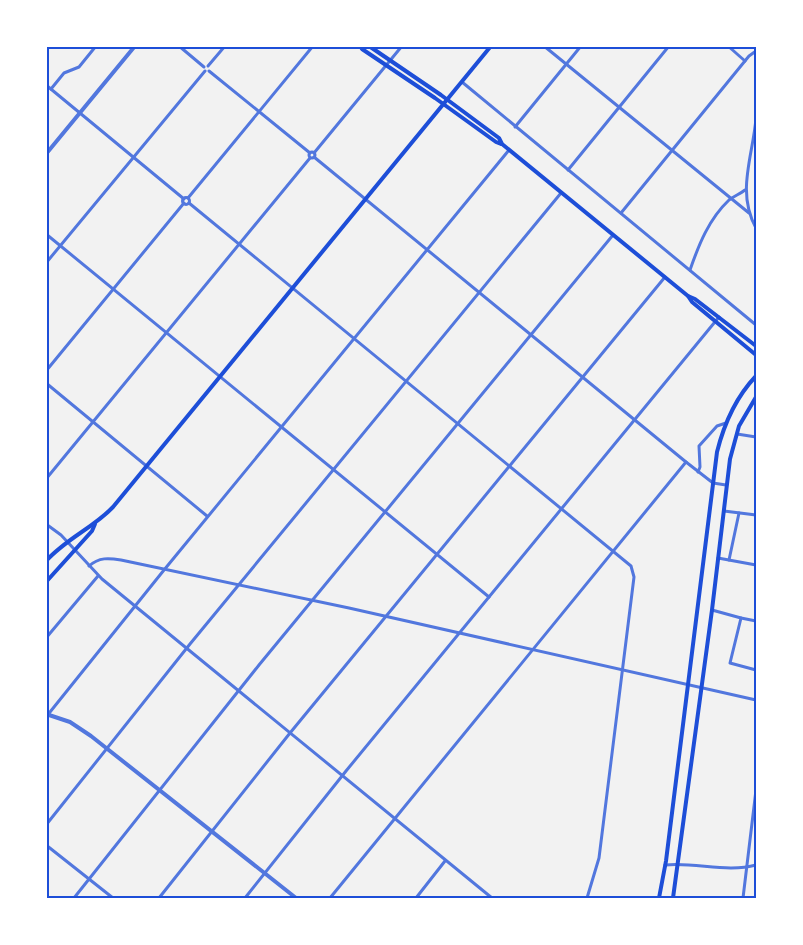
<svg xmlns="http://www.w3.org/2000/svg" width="803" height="945" font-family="Commissioner,sans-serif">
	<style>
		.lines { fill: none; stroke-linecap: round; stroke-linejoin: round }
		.minor { stroke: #5277de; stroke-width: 3 }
		.tertiary { stroke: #5277de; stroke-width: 4 }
		.secondary { stroke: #1d4ed8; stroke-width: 4 }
		.neatline { fill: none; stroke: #1d4ed8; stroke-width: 2 }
	</style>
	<rect width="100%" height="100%" fill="#f2f2f2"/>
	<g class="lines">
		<g class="minor">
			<polyline points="179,46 204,67"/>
			<polyline points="544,46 749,213"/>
			<polyline points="728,46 745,61"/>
			<polyline points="208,66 225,46"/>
			<polyline points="209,71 310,153"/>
			<polyline points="462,82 756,325"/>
			<polyline points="46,85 184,199"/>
			<polyline points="51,89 64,73 79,67 96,46"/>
			<path d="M756 118C753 156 736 192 756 228"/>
			<polyline points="515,127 581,46"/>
			<circle cx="312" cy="155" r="3"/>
			<polyline points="314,153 402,46"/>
			<polyline points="314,157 686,462 713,483 726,485"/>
			<polyline points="568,170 669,46"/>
			<circle cx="186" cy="201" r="3.5"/>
			<polyline points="188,198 313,46"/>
			<polyline points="189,203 631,566 634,577 599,858 587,898"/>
			<polyline points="621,213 749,56 756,51"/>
			<polyline points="46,234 489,597"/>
			<polyline points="46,263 205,71"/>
			<path d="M690 270C699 244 709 219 729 200 734 196 740 194 745 190"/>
			<polyline points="46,371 184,203"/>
			<polyline points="46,383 207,516"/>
			<polyline points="737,434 756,437"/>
			<polyline points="698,472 700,467 699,446 717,426 726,423"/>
			<polyline points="46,479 310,158"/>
			<polyline points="724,511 756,515"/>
			<polyline points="46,524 61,535 102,579 492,898"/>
			<polyline points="718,558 756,565"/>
			<polyline points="729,560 739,513"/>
			<path d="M89 566C99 557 109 558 121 560L349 608 756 700"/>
			<polyline points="712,610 741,618 730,663 756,670"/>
			<polyline points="741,618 756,621"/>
			<polyline points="46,638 98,576"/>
			<polyline points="46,717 164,570 509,150"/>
			<polyline points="46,825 190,644 561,193"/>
			<polyline points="46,845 113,898"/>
			<path d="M665 865C696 862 727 873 756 865"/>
			<polyline points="74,898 259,665 613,235"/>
			<polyline points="159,898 290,733 665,277"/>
			<polyline points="245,898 346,771 719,317"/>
			<polyline points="330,898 686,462"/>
			<polyline points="416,898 445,861"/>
			<polyline points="743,898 756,790"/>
		</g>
		<g class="tertiary">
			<polyline points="46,154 135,46"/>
			<polyline points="46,714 70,722 91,736 296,898"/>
		</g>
		<g class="secondary">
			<polyline points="360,46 362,49 435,98 496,142 501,144"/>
			<polyline points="369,46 441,95 499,138 502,144 688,296 692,302 756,355"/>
			<polyline points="688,296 695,299 756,346"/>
			<path d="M46 561C67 538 93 528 113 507L491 46"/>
			<polyline points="46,582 92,531 95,524"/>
			<path d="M659 898 666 861 717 452C724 424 736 397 756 376"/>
			<polyline points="673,898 712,610 730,459 739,426 756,397"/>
		</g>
	</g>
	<rect width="803" height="945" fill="none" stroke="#ffffff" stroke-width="96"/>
	<rect x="48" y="48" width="707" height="849" class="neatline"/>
</svg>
